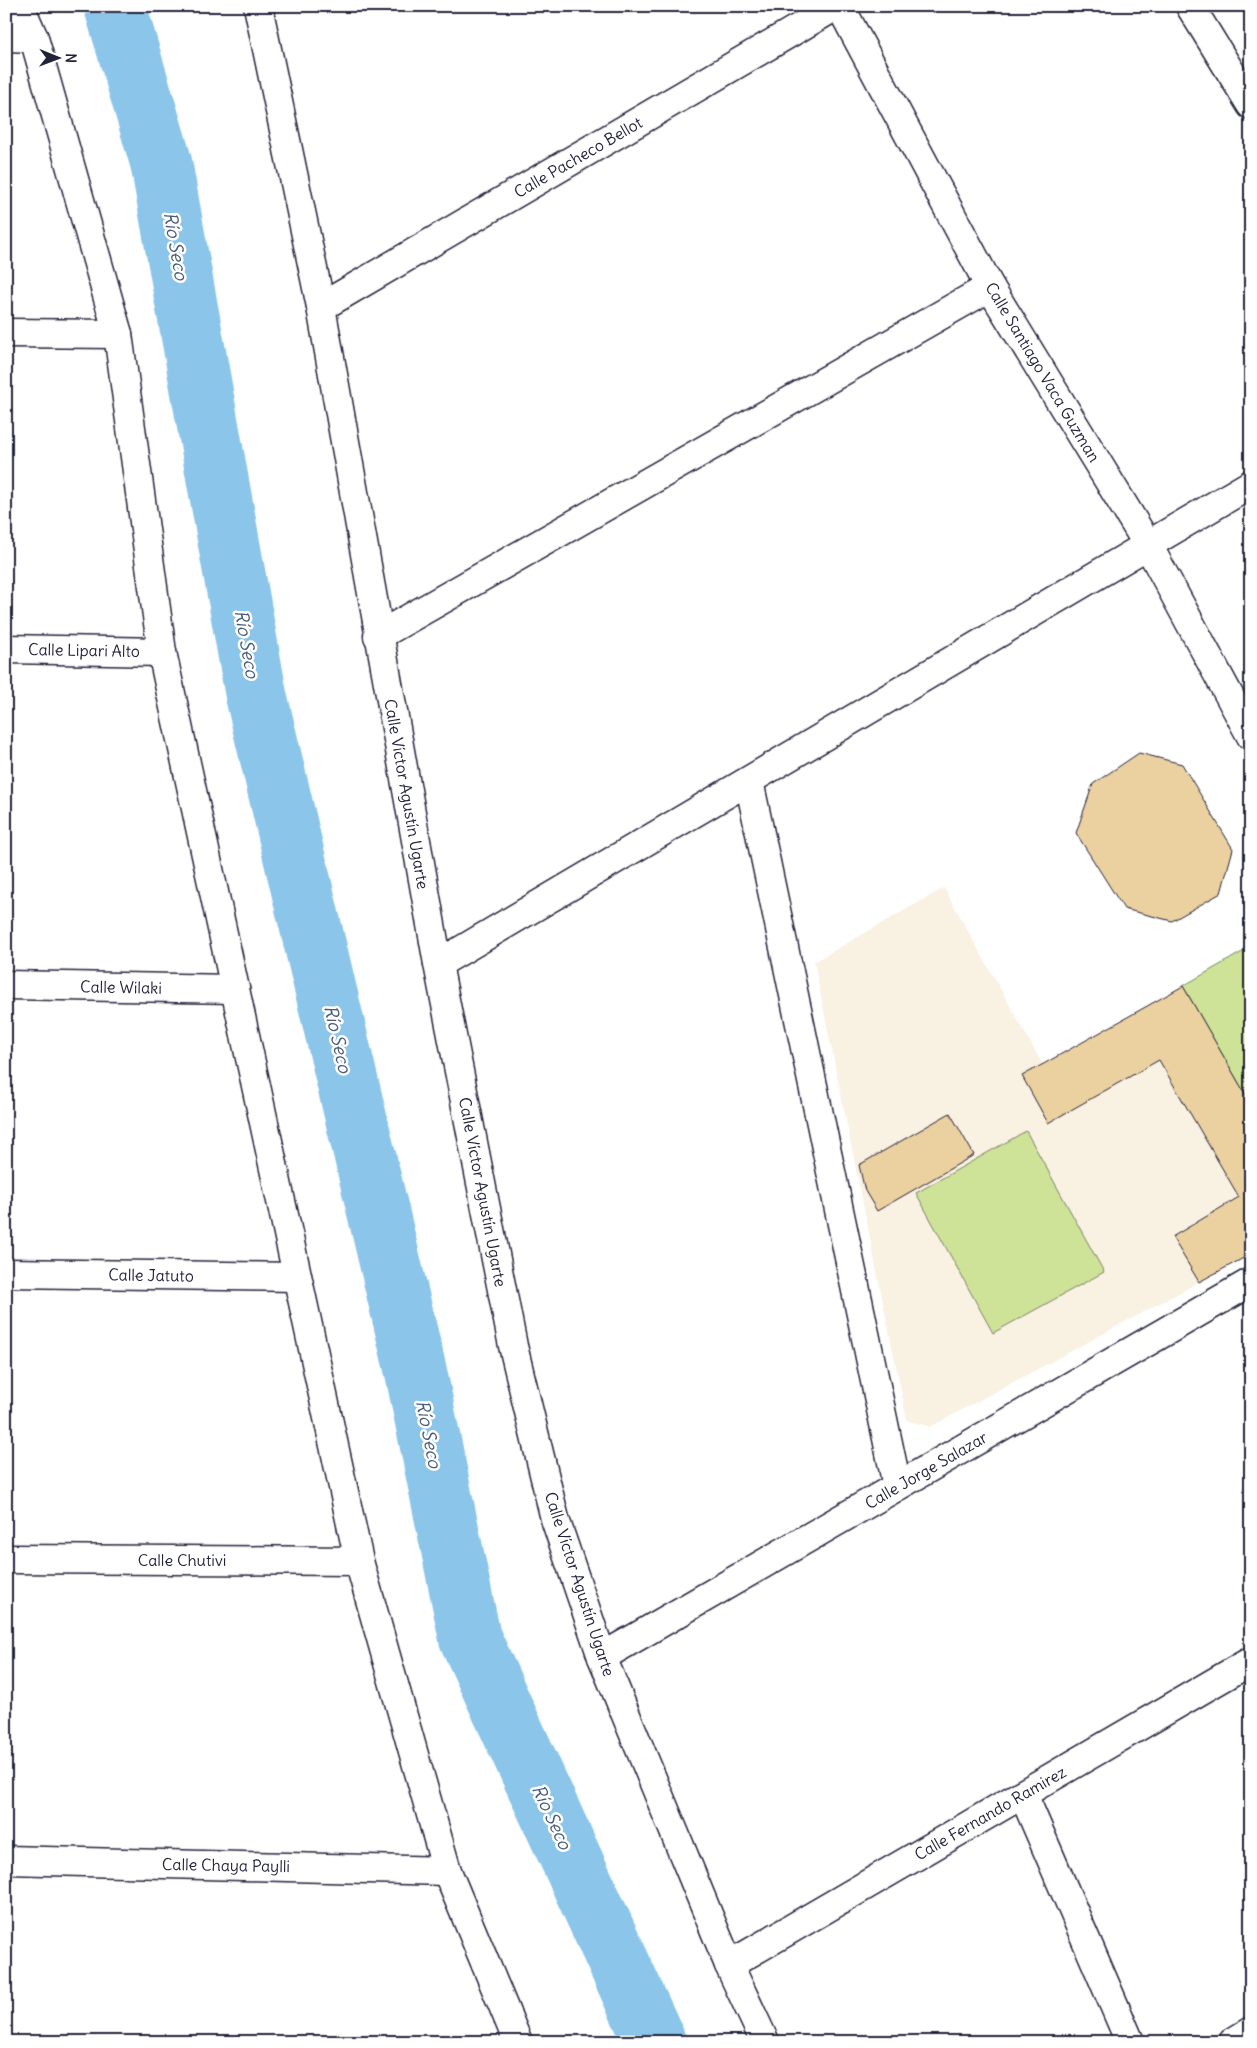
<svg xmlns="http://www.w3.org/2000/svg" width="1257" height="2048" font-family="Delius,sans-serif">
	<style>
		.built { fill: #f9f1e2 }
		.green { fill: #cee398; stroke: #78826a }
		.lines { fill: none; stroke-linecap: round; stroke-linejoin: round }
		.river { stroke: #8bc5ea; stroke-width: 62 }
		.building { fill: #ebd1a0; stroke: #22223b }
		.minor-casing { stroke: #22223b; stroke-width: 31 }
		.minor { stroke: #fff; stroke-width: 28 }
		.labels { text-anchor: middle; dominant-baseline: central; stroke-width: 5; stroke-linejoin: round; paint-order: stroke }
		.street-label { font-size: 16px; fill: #22223b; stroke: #fff }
		.water-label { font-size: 18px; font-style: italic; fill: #475b78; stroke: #fff }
	</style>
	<rect width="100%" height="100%" fill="#fff"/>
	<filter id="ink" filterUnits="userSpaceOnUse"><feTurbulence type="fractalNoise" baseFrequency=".02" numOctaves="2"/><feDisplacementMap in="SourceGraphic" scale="10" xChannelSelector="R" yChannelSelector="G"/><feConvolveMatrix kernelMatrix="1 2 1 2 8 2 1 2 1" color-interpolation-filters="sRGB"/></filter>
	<g filter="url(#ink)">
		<polygon class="built" points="944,888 1043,1065 1183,986 1251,1104 1251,1254 930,1427 907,1420 814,962"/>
		<g class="green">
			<polygon points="1251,947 1251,1104 1183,986"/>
			<polygon points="1026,1131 1104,1272 993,1333 916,1193"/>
		</g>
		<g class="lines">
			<polyline class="river" points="115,6 161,162 256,695 416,1372 470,1638 655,2042"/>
		</g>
		<g class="building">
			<polygon points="1139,753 1182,764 1233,849 1221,893 1172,921 1124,909 1076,833 1093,784"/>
			<polygon points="1183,986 1251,1104 1251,1254 1199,1282 1172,1237 1239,1197 1159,1060 1048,1123 1022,1076"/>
			<polygon points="950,1113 974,1155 877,1211 865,1191 859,1165"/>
		</g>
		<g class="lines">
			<g class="minor-casing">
				<g id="minor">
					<polyline points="20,6 34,38 118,334 162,652 359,1561 447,1871 518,2042"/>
					<polyline points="258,6 321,307 438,964 513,1346 555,1519 602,1657 729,1965 765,2042"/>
					<polyline points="840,6 990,287 1148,545 1251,736"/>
					<polyline points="1190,6 1251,105"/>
					<polyline points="6,37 34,38"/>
					<polyline points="321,307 836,6"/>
					<polyline points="6,333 118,334"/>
					<polyline points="378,636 990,287"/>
					<polyline points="6,649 162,652"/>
					<polyline points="749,781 897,1486"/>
					<polyline points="438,964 1251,484"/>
					<polyline points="6,985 235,989"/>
					<polyline points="6,1273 296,1277"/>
					<polyline points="6,1559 359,1561"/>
					<polyline points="602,1657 1251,1282"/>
					<polyline points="1023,1794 1130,2042"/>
					<polyline points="6,1860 447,1871"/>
					<polyline points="729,1965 1251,1661"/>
					<polyline points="1233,2042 1251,2031"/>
				</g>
			</g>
			<use href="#minor" class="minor"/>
		</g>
	</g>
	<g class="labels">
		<g class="street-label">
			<text transform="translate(578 157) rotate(-30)">Calle Pacheco Bellot</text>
			<text transform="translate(1043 372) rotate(59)">Calle Santiago Vaca Guzman</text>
			<text transform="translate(84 650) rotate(1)">Calle Lipari Alto</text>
			<text transform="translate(407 794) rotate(80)">Calle Víctor Agustín Ugarte</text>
			<text transform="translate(121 987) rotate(1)">Calle Wilaki</text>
			<text transform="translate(483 1192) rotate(79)">Calle Víctor Agustín Ugarte</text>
			<text transform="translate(151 1275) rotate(1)">Calle Jatuto</text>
			<text transform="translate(926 1470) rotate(-30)">Calle Jorge Salazar</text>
			<text x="182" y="1560">Calle Chutivi</text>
			<text transform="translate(580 1584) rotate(72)">Calle Víctor Agustín Ugarte</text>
			<text transform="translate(990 1813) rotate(-30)">Calle Fernando Ramirez</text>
			<text transform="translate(226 1865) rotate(1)">Calle Chaya Paylli</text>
		</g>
		<g class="water-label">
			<text transform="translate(176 246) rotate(80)">Río Seco</text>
			<text transform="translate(247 644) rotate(80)">Río Seco</text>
			<text transform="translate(338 1039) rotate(77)">Río Seco</text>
			<text transform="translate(429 1434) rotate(79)">Río Seco</text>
			<text transform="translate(552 1817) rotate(65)">Río Seco</text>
		</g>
	</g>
	<rect width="1257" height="2048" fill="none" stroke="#fff" stroke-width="25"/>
	<rect x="12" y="12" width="1232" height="2023" fill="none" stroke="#22223b" stroke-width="2" filter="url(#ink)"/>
	<g transform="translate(58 58) rotate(91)" stroke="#ffffff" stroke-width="4" paint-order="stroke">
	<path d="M0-4L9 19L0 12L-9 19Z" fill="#22223b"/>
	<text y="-8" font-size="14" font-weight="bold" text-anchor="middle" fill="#22223b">N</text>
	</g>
</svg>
